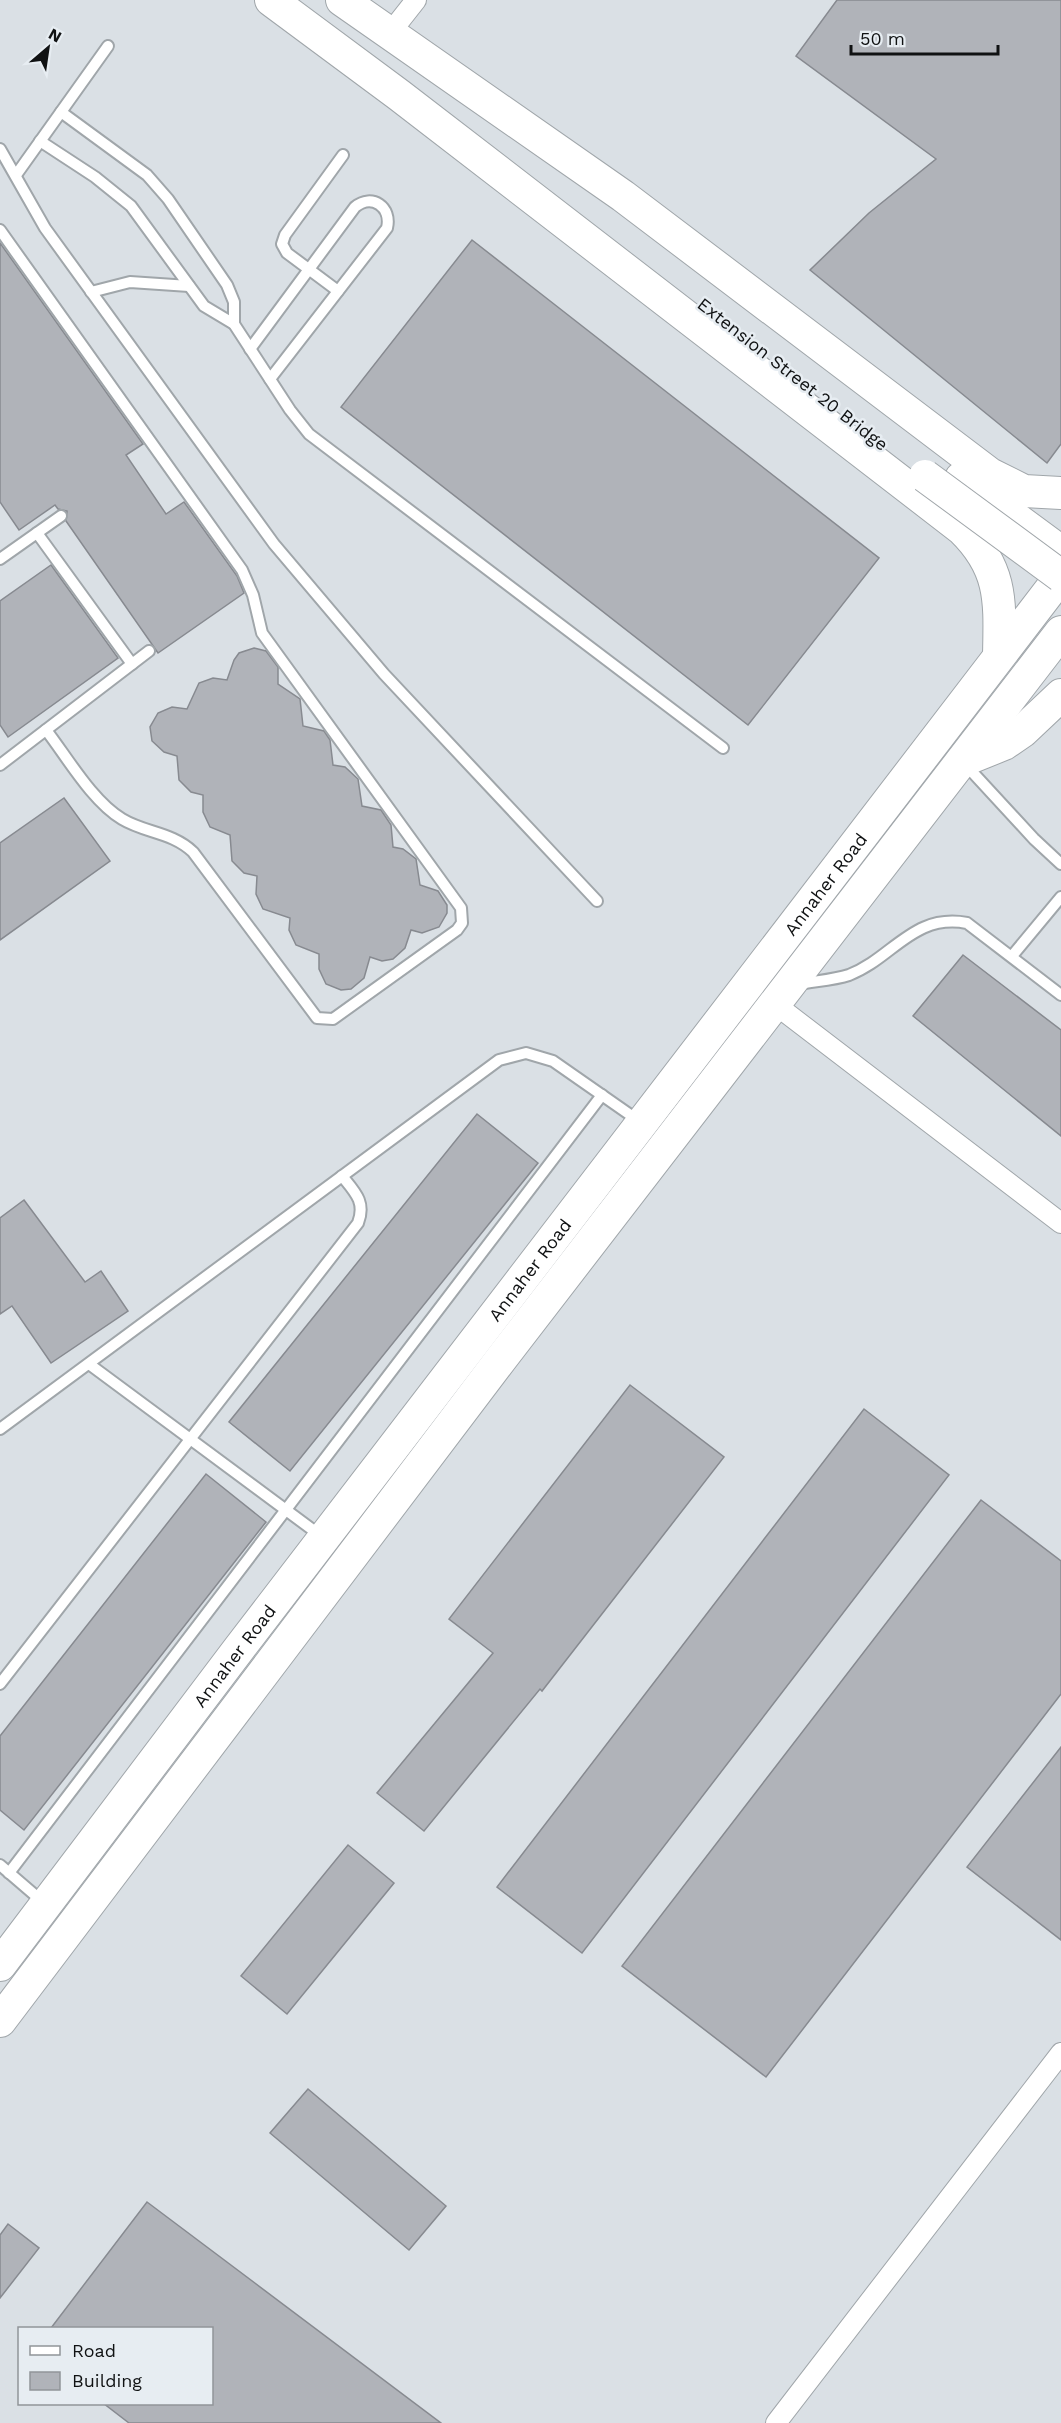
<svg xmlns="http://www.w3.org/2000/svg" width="1061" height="2423" font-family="'Work Sans',sans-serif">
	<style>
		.building { fill: #b0b3b9; stroke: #878a90; stroke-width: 1.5 }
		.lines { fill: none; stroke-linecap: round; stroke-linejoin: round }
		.lane-casing { stroke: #a0a6aa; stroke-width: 14 }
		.street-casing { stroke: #a0a6aa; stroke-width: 22 }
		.primary-casing { stroke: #a0a6aa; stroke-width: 34 }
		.lane { stroke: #fff; stroke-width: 10 }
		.street { stroke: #fff; stroke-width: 20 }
		.primary { stroke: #fff; stroke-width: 32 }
		.primary-bridge-casing { stroke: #a0a6aa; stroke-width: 34; stroke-linecap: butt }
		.primary-bridge { stroke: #fff; stroke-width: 32 }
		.labels { text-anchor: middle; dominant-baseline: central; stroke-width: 5; stroke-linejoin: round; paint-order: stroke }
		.street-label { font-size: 18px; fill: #101213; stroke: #e7edf2 }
	</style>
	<rect width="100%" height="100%" fill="#dae0e5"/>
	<g class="building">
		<polygon points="837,0 1061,0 1061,444 1047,463 810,270 869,213 936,159 796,56"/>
		<polygon points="472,240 879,558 748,725 341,407"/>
		<polygon points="0,243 143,444 126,455 166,514 184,502 237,576 244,593 158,653 66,521 67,511 58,509 55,505 19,530 0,502"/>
		<polygon points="51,565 118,658 8,737 0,725 0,601"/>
		<polygon points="254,648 266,651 278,667 278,684 300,699 303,726 324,731 330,740 333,765 345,767 358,779 362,806 381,810 391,825 393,847 403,849 416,859 420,885 438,891 447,905 447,913 439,927 422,933 411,930 405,948 393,959 382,961 370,957 364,978 351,989 341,990 326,984 319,969 319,954 296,945 289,930 290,918 263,909 256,894 257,876 244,873 232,861 230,835 210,827 203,812 203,795 191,792 179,780 177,756 164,752 152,741 150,727 158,713 172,707 187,709 199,683 213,678 227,680 234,660 239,653"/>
		<polygon points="64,798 110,861 0,940 0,843"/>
		<polygon points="963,955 1061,1030 1061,1136 913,1016"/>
		<polygon points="477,1114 538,1163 290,1471 229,1422"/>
		<polygon points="24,1200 85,1282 101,1271 128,1311 51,1363 12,1306 0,1314 0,1218"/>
		<polygon points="630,1385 724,1457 542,1691 540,1689 424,1831 377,1793 493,1653 449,1619"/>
		<polygon points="864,1409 949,1475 582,1953 497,1887"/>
		<polygon points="206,1474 266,1522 24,1830 0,1810 0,1736"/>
		<polygon points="981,1500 1061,1561 1061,1694 766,2077 622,1966"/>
		<polygon points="1061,1747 1061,1940 967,1867"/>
		<polygon points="348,1845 394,1883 287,2014 241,1976"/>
		<polygon points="308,2089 446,2206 409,2250 270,2133"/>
		<polygon points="147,2202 441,2423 129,2423 103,2403 212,2403 212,2328 51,2328"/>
		<polygon points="8,2224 39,2248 0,2298 0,2235"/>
	</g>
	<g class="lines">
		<g class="lane-casing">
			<g id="lane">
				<polyline points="61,112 147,175 168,199 227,285 234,302 234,324"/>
				<polyline points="40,141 95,177 131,206 204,306 234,324 290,410 309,434 723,748"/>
				<polyline points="0,149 45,228 274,544 384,674 597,901"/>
				<polyline points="16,175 108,46"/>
				<path d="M0 230 242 570 253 595 262 633 461 908 462 923 457 930 333 1019 317 1018 193 852C172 832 145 833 122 819 92 801 67 757 46 730"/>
				<polyline points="338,291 287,253 282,244 285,235 343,155"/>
				<polyline points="91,292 130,282 189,286"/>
				<path d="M250 349 355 207C372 193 392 207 387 228L270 379"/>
				<polyline points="37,533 132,664"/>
				<polyline points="0,559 61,516"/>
				<polyline points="964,763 1034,839 1061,864"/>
				<polyline points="0,765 149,651"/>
				<polyline points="1012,956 1061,897"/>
				<path d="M799 984C815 981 834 980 849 975 893 958 913 913 967 923L1061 995"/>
				<polyline points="89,1364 321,1536"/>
				<polyline points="0,1429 499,1060 526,1053 553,1061 639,1121"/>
				<path d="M0 1684 358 1223C366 1202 355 1192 342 1176"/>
				<polyline points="0,1865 43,1902"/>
				<polyline points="9,1873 602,1095"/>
			</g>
		</g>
		<g class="street-casing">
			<g id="street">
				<polyline points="390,33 416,0"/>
				<polyline points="776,1005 1061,1223"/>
				<polyline points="776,2423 1061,2053"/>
			</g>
		</g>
		<g class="primary-casing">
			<g id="primary">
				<path d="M271 0 399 95 962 529C1003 569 1000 602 999 656"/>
				<polyline points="342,0 623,196 990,474 1024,491 1061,493"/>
				<polyline points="961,478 1061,552"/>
				<polyline points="962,761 1004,744 1023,731 1061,695"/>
				<path id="s1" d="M0 1965 238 1650 1061 576"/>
				<polyline points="0,2021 501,1359 1061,632"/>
			</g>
		</g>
		<use href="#lane" class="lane"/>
		<use href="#street" class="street"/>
		<use href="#primary" class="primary"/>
		<g class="primary-bridge-casing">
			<polyline id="primary-bridge" points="925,476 1061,576"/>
		</g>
		<use href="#primary-bridge" class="primary-bridge"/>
	</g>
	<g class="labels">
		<g class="street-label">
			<text transform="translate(793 374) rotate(38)">Extension Street 20 Bridge</text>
			<text stroke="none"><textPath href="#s1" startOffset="1360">Annaher Road</textPath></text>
			<text stroke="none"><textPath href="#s1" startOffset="874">Annaher Road</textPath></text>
			<text stroke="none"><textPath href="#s1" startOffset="388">Annaher Road</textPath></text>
		</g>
	</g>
	<rect x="18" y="2327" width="195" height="78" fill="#e7edf2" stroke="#919599" stroke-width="1.5"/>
	<rect x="30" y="2346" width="30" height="9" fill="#ffffff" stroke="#919599" stroke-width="1.5"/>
	<text x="72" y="2357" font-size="18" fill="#101213">Road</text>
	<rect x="30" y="2372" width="30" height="18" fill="#b0b3b9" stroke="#919599" stroke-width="1.5"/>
	<text x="72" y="2387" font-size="18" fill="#101213">Building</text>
	<g transform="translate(48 48) rotate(29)" stroke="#e7edf2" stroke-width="4.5" paint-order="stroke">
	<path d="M0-4.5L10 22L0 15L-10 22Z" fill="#101213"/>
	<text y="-9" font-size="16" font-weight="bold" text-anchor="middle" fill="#101213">N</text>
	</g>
	<path d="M851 45v9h147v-9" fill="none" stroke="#101213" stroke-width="3"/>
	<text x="860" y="45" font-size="18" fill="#101213" stroke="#e7edf2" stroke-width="4.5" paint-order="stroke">50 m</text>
</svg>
